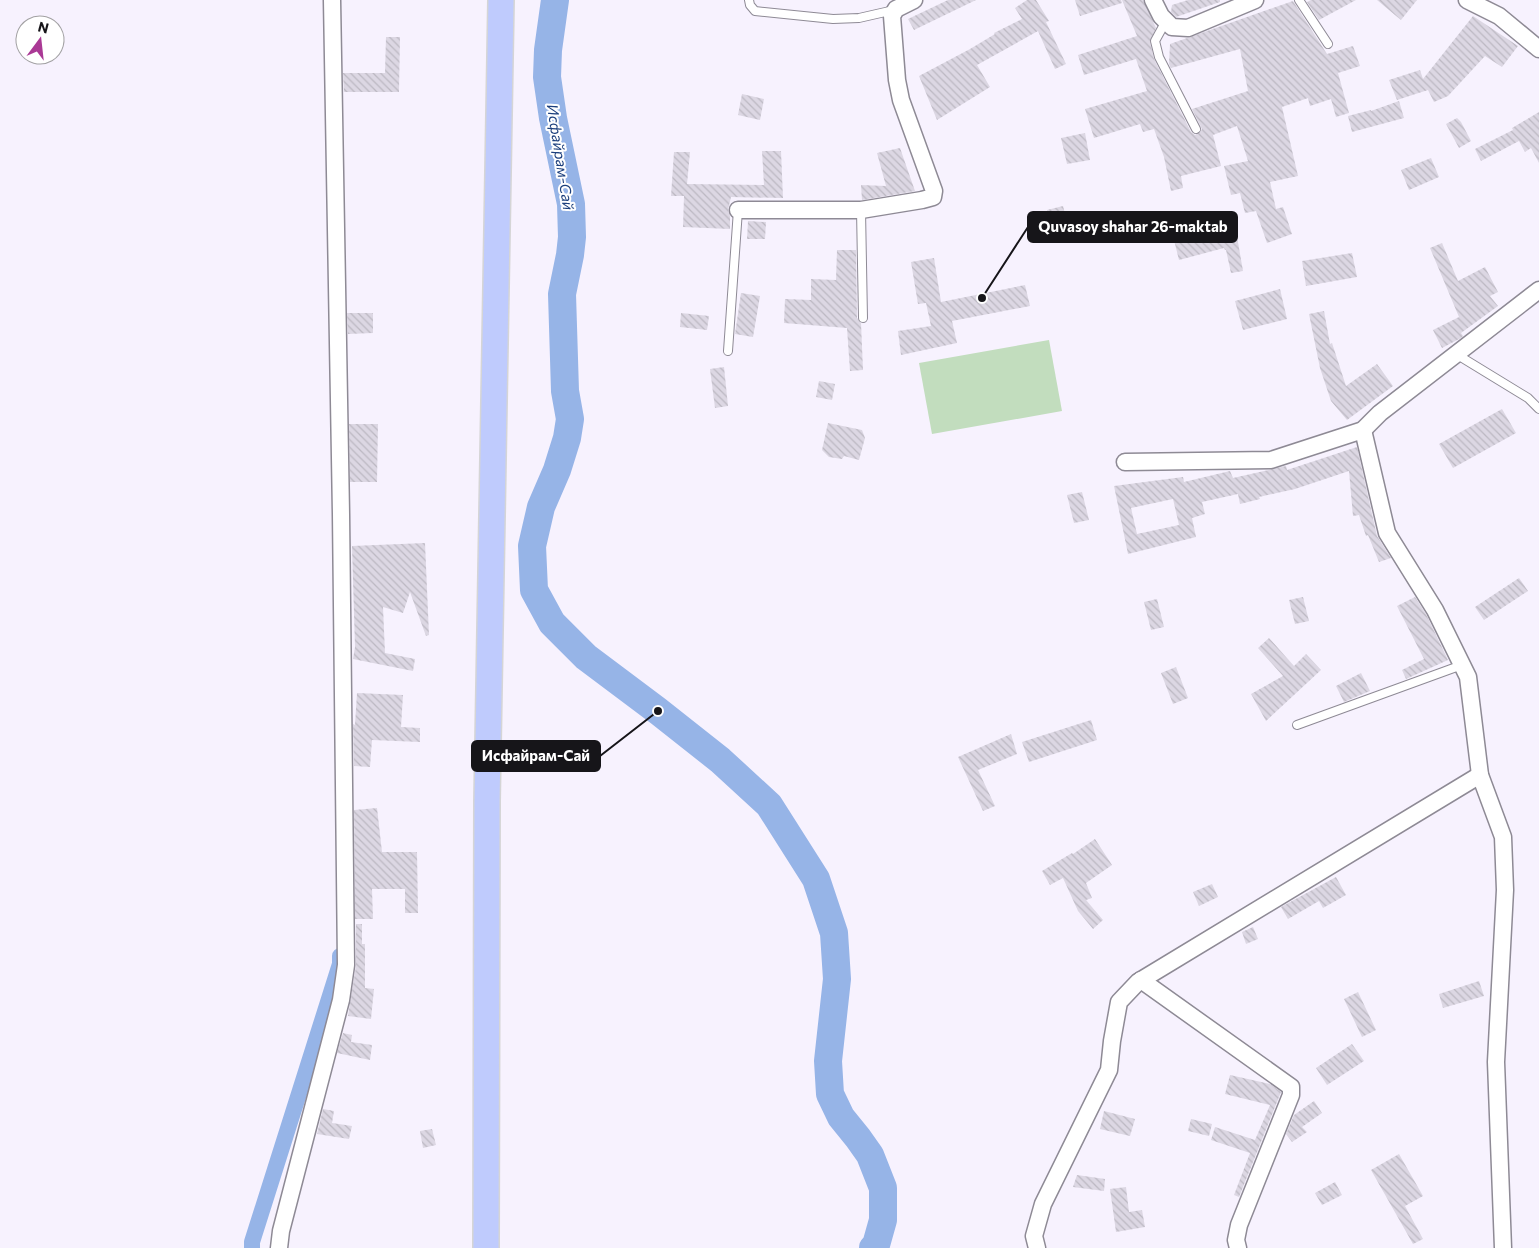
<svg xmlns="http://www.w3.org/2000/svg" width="1539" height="1248" font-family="Commissioner,sans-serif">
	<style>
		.pitch { fill: #c2ddbe }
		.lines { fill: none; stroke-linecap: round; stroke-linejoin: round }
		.canal { stroke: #96b4e7; stroke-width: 16 }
		.river { stroke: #96b4e7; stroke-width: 28 }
		.building { fill: url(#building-back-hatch); fill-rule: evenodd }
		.lane-casing { stroke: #8e8a95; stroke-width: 10 }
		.street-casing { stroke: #8e8a95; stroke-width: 19 }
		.primary-casing { stroke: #d5d5d6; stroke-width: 28 }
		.lane { stroke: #fff; stroke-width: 8 }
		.street { stroke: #fff; stroke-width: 16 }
		.primary { stroke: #bfcbfd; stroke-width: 25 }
		.labels { text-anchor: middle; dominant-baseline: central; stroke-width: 4; stroke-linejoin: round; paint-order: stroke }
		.water-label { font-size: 15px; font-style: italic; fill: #1d407d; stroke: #fff }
		.leader { fill: none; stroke: #161519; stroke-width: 2 }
		.callout-dot { fill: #161519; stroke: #fff; stroke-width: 2 }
		.callout { fill: #161519; stroke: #161519; stroke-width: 2 }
		.callout-label { font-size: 15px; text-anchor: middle; font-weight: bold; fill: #fff }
	</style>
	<defs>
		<pattern id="building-back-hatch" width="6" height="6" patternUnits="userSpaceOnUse" patternTransform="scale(1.25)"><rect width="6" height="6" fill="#dcd7e3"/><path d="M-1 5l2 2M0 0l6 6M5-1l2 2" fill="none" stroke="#bcb8c2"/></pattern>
	</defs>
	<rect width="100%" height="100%" fill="#f7f2fe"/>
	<polygon class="pitch" points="1049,340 1062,411 932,434 919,363"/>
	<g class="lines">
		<polyline class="canal" points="252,1248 252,1242 340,964 340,956"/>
		<polyline class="river" points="555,0 548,50 547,77 553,118 571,204 572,237 570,255 562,294 565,391 570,419 567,438 557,470 541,507 532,546 534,590 552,623 586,657 658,711 720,760 769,805 816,879 834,933 837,979 828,1061 830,1094 841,1117 858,1138 870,1155 883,1188 883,1220 876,1245 873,1248"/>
	</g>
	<g class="building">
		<polygon points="948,0 976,0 914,30 908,19"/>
		<polygon points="1027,0 1036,0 1049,21 1046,22 1066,64 1055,69 1038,31 977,65 990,87 937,120 919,76 970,49 995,34 994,33 1022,19 1015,8"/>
		<polygon points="1075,0 1121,0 1122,3 1080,16"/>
		<polygon points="1122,0 1143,0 1156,28 1150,42 1154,59 1191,132 1195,135 1200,132 1202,129 1192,109 1248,91 1240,49 1171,68 1169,64 1170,44 1293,1 1327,54 1353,46 1360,66 1338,73 1349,113 1336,117 1331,99 1310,106 1308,98 1282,107 1298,176 1270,182 1276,209 1283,207 1292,234 1267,243 1256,211 1245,213 1240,193 1231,195 1224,166 1248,161 1237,126 1213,135 1221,166 1181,176 1183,188 1171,191 1164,157 1154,129 1143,132 1140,124 1094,138 1085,109 1147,91 1136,59 1084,75 1078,55 1137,36"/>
		<polygon points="1188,0 1220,0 1220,2 1176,17 1171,12 1172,5"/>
		<polygon points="1311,0 1356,0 1319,20 1307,2"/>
		<polygon points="1377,0 1417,0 1401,20"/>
		<polygon points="1473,16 1518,46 1502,67 1485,56 1448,96 1434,102 1428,90 1397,100 1389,80 1420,70 1423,79"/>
		<polygon points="386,37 400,37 399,92 344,92 343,73 385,73"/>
		<polygon points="742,94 764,99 760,120 738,115"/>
		<polygon points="1399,101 1404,118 1352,132 1348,116 1371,110 1371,111"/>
		<polygon points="1539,112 1539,163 1531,148 1525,152 1519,141 1481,161 1475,149 1513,130 1512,128"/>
		<polygon points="1457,118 1461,122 1471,141 1459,148 1446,124"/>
		<polygon points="1085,133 1090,160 1067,164 1061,138"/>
		<polygon points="900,148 915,191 862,200 861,185 886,186 877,153"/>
		<polygon points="762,151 781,151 783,198 731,197 728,210 730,216 730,229 683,227 684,196 671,196 674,152 690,152 687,184 764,185"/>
		<polygon points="1431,158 1439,177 1409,190 1401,170"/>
		<polygon points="1063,206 1066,218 1050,222 1047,210"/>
		<polygon points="1234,219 1243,271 1231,273 1226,250 1225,250 1224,248 1179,260 1172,232 1208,223"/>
		<polygon points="748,221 766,222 765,239 747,239"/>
		<polygon points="1442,243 1458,281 1485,267 1498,292 1490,296 1498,306 1461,333 1463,336 1461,338 1442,348 1433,330 1459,317 1430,248"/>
		<polygon points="837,250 856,250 857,318 861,323 863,370 850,371 847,328 784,323 785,299 811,300 811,279 836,280"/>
		<polygon points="1352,253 1357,277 1306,286 1302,261"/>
		<polygon points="934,258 941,302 1025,285 1030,306 952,321 957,343 901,355 898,331 931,326 926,303 918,304 911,262"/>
		<polygon points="1280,289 1287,319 1243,330 1235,301"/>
		<polygon points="741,293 760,296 753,337 735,334"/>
		<polygon points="1324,311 1330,344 1332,343 1346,386 1377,364 1393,386 1347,420 1331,401 1320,368 1309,314"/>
		<polygon points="347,313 373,313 373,333 348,334"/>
		<polygon points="681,313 709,316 707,330 680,327"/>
		<polygon points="724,367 728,406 715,408 710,369"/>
		<polygon points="819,381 835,384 832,400 816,397"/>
		<polygon points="1502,409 1516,433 1453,468 1439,444"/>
		<polygon points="828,423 862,430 865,438 859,460 844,456 842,459 829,457 822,450"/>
		<polygon points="349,424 378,424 377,482 350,482"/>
		<path d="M1357 447 1377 536 1391 558 1379 562 1368 535 1366 536 1359 515 1353 516 1349 471 1295 489 1259 497 1260 499 1240 504 1238 494 1202 502 1205 514 1192 518 1196 537 1128 554 1114 486 1183 477 1184 482 1230 471 1233 478 1286 466 1287 470ZM1173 499 1179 525 1137 534 1131 508Z"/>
		<polygon points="1082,492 1089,520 1074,523 1067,495"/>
		<polygon points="425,543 429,635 426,636 410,592 403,613 383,607 385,653 415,659 413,671 353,659 355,647 352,546"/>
		<polygon points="1519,578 1528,591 1484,620 1475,607"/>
		<polygon points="1303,597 1309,621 1295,624 1289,600"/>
		<polygon points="1415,597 1426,614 1448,660 1406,679 1402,670 1424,659 1397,606"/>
		<polygon points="1157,599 1164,627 1151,630 1144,602"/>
		<polygon points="1269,638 1294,666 1306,654 1321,670 1266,721 1251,694 1283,676 1258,648"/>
		<polygon points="1176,667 1188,698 1173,704 1161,673"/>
		<polygon points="1361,673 1370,691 1344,702 1336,686"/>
		<polygon points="357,693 403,695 401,727 420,728 420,742 372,740 370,767 354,766 353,724 355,725"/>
		<polygon points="1091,720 1097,740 1029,762 1022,742"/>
		<polygon points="1011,734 1017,754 978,770 995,806 983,811 958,757"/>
		<polygon points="377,808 382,852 417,852 418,913 405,913 405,889 372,889 373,919 355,919 354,810"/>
		<polygon points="1095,839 1112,865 1086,883 1092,898 1086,900 1103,920 1093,929 1078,911 1063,878 1050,885 1042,871 1072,853 1073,854"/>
		<polygon points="1336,877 1346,895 1323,908 1319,901 1288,919 1281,907"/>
		<polygon points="1212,884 1218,897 1199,906 1193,892"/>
		<polygon points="356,924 362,924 362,944 365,944 365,988 374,989 371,1019 348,1016 356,966"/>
		<polygon points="1253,927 1258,939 1246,944 1242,932"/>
		<polygon points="1479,981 1484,996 1443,1008 1439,994"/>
		<polygon points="1358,992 1376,1030 1362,1037 1344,999"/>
		<polygon points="343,1033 352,1035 351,1042 372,1045 370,1060 337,1053"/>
		<polygon points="1352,1044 1364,1061 1327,1085 1316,1068"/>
		<polygon points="1230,1075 1270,1084 1281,1092 1239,1197 1234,1195 1250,1153 1211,1140 1215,1127 1255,1140 1270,1105 1225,1094"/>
		<polygon points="1314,1101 1322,1113 1302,1127 1307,1132 1292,1142 1286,1134 1294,1115"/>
		<polygon points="323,1109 334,1111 332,1123 352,1126 349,1139 317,1134"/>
		<polygon points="1104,1111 1135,1119 1130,1136 1100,1129"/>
		<polygon points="1191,1119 1212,1124 1209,1136 1188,1131"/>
		<polygon points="432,1129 436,1145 423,1148 420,1131"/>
		<polygon points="1399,1154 1423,1196 1405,1206 1423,1239 1413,1244 1371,1170"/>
		<polygon points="1077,1175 1105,1179 1104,1191 1073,1187"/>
		<polygon points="1335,1182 1342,1195 1322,1205 1315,1193"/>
		<polygon points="1126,1187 1129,1212 1142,1210 1145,1227 1116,1232 1110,1189"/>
	</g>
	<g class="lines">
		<g class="lane-casing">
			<g id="lane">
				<polyline points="749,0 750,5 755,11 833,19 859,18 894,10"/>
				<polyline points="1299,0 1328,44"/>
				<polyline points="1166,21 1155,41 1159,57 1196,129"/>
				<polyline points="861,210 863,318"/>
				<polyline points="728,351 738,210"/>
				<polyline points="1456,354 1528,398 1539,409"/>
				<polyline points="1297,725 1462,665"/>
			</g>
		</g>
		<g class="street-casing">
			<g id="street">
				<polyline points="1153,0 1161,16 1172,27 1188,28 1255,0"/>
				<polyline points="1467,0 1499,16 1539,49"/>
				<polyline points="738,210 861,210 922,200 933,197 934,191 901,100 897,80 892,16 896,9 914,0"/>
				<polyline points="1363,430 1387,533 1435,610 1468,677 1480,775 1503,837 1505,890 1496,1062 1503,1248"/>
				<polyline points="1125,462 1271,460 1363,430 1380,413 1539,290"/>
				<polyline points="1141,980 1291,1087 1291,1095 1239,1225 1236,1240 1238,1248"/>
				<polyline points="279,1248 281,1231 341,1000 346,965 341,514 332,0"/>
				<polyline points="1037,1248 1034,1236 1043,1204 1109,1070 1112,1041 1119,1002 1138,982 1480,775"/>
			</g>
		</g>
		<g class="primary-casing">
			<polyline id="primary" points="486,1248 487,802 501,0"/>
		</g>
		<use href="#lane" class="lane"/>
		<use href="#street" class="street"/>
		<use href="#primary" class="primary"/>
	</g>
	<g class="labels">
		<g class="water-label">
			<text transform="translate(561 157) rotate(81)">Исфайрам-Сай</text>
		</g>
	</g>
	<path class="leader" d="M982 298L1028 227M658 711L600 756"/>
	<g class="callout-dot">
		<circle cx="982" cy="298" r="5"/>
		<circle cx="658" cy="711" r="5"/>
	</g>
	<g class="callout">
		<rect x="1028" y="212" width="209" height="30" rx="5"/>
		<rect x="472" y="741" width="128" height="30" rx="5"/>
	</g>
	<g class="callout-label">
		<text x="1133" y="232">Quvasoy shahar 26-maktab</text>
		<text x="536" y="761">Исфайрам-Сай</text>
	</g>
	<g transform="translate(40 40) rotate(15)"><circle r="24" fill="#ffffff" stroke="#a2a1a3"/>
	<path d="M0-4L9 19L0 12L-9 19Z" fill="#aa3995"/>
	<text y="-8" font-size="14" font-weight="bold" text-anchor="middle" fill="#161519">N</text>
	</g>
</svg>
